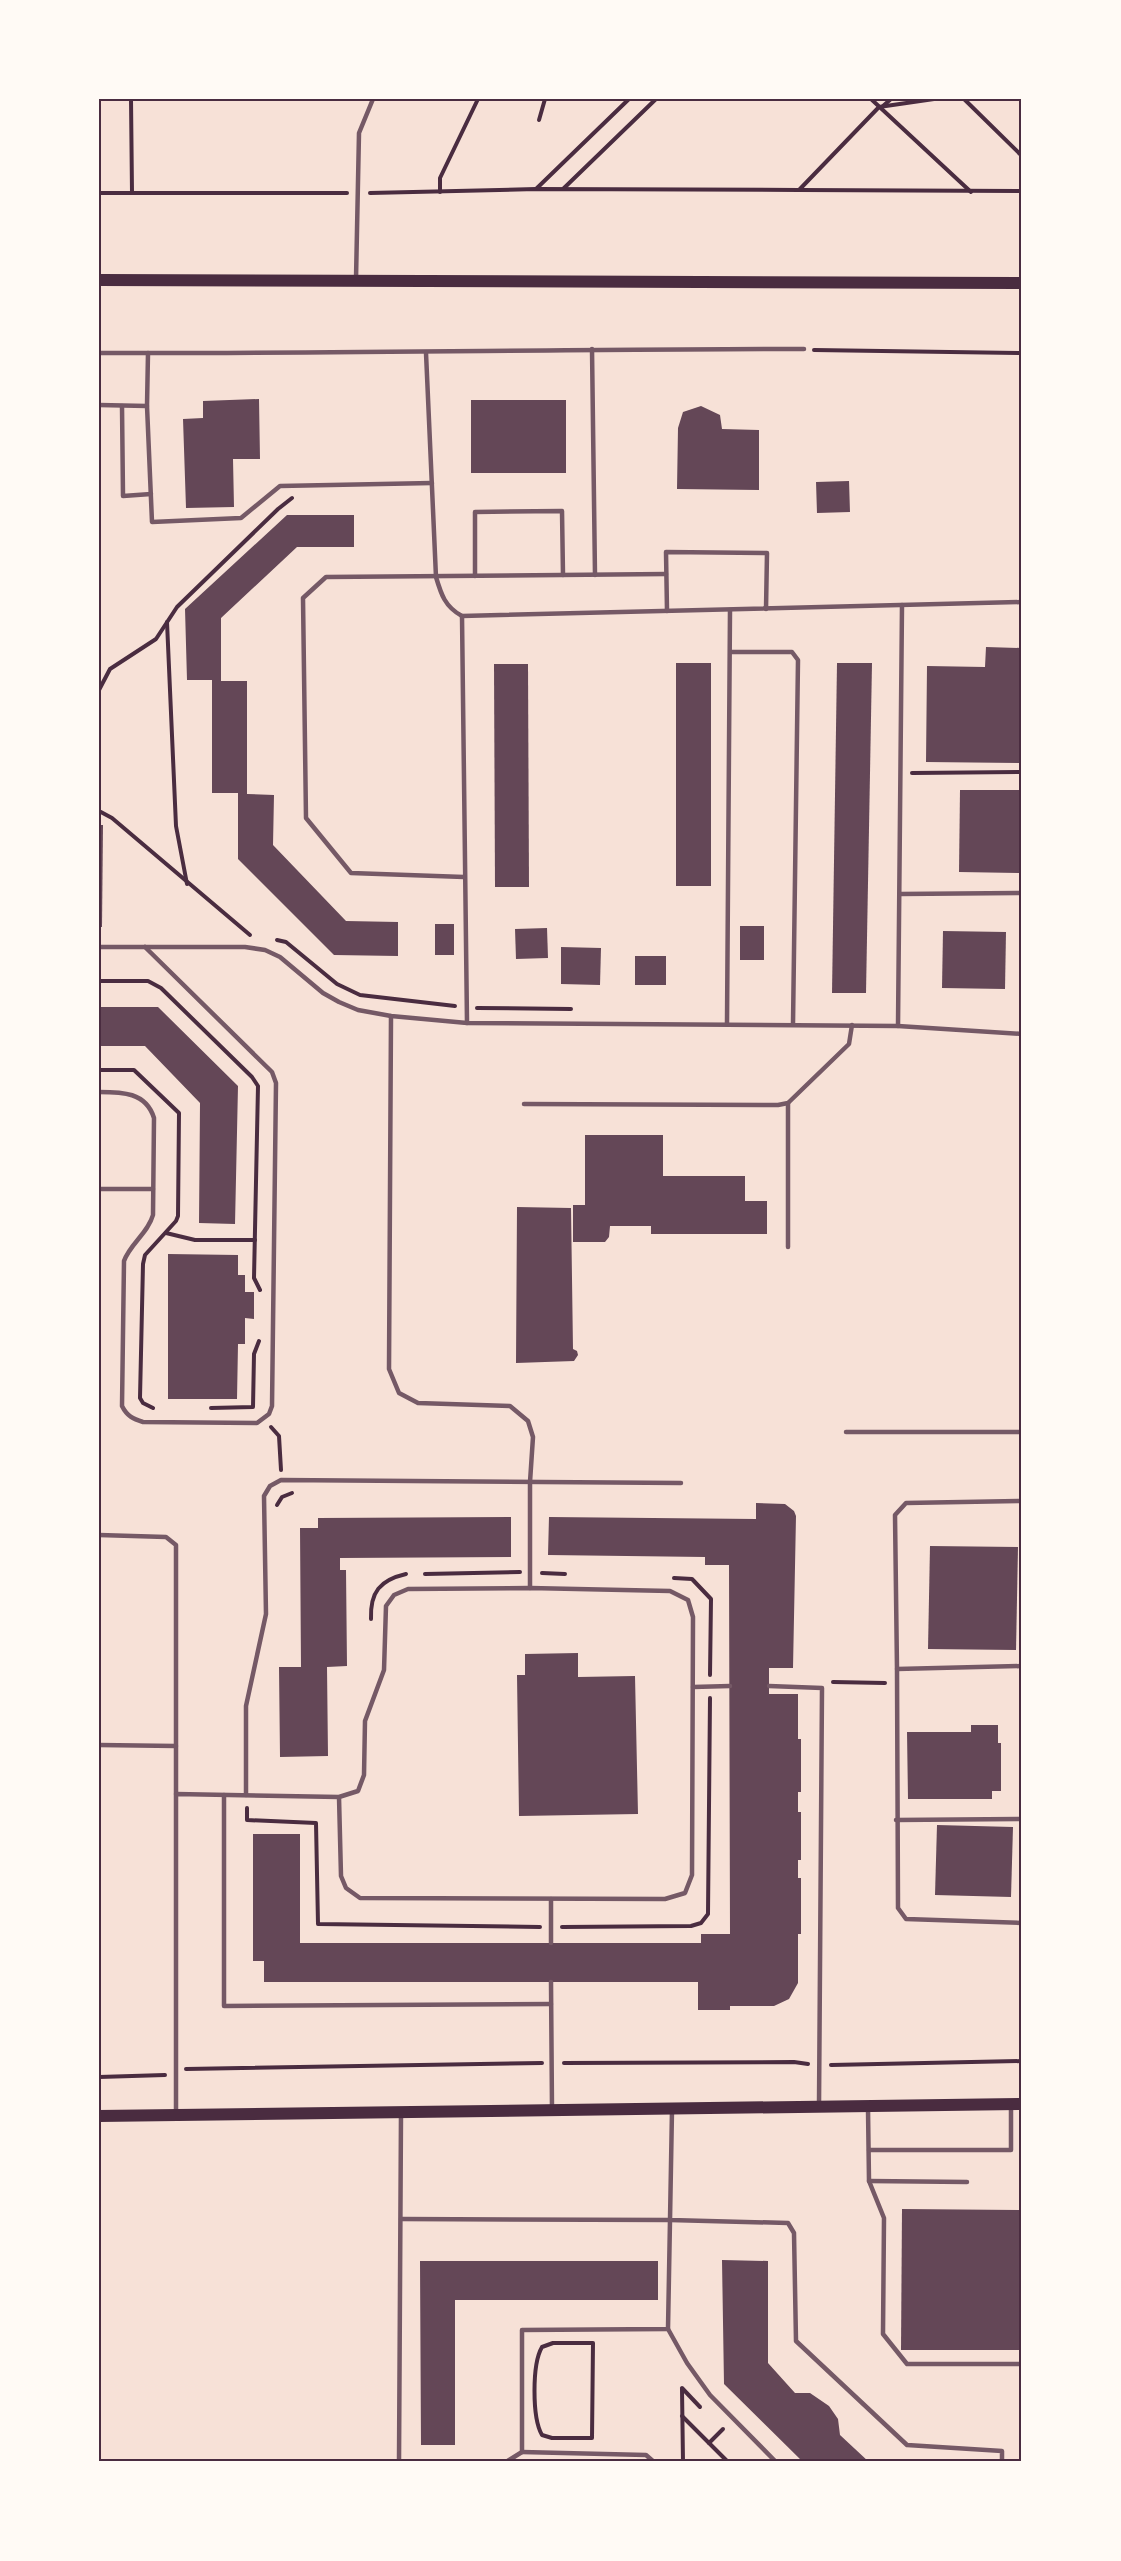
<svg xmlns="http://www.w3.org/2000/svg" width="1121" height="2561" font-family="'Exo 2',sans-serif">
	<style>
		.building { fill: #644757 }
		.lines { fill: none; stroke-linecap: round; stroke-linejoin: round }
		.path { stroke: #4a2c40; stroke-width: 4 }
		.service { stroke: #755966; stroke-width: 4.5 }
		.secondary { stroke: #4a2c40; stroke-width: 12 }
		.neatline { fill: none; stroke: #4a2c40; stroke-width: 2 }
	</style>
	<rect width="100%" height="100%" fill="#f7e1d7"/>
	<g class="building">
		<polygon points="259,399 260,459 233,459 234,507 186,508 183,419 203,418 203,401"/>
		<rect x="471" y="400" width="95" height="73"/>
		<polygon points="701,406 720,415 722,429 759,430 759,490 677,489 678,428 683,412"/>
		<polygon points="849,481 850,512 817,513 816,482"/>
		<polygon points="287,515 354,515 354,547 297,547 221,618 221,681 247,681 247,794 274,795 273,845 346,921 398,922 398,956 334,955 238,859 238,793 212,793 212,680 187,680 185,609"/>
		<polygon points="986,647 1022,648 1022,763 926,762 927,666 985,667"/>
		<rect x="676" y="663" width="35" height="223"/>
		<polygon points="837,663 872,663 866,993 832,993"/>
		<polygon points="494,664 528,664 529,887 495,887"/>
		<polygon points="960,790 1022,790 1022,873 959,872"/>
		<polygon points="99,825 103,825 102,927 99,927"/>
		<rect x="435" y="924" width="19" height="31"/>
		<rect x="740" y="926" width="24" height="34"/>
		<polygon points="547,928 548,958 516,959 515,929"/>
		<polygon points="943,931 1006,932 1005,989 942,988"/>
		<polygon points="561,947 601,948 600,985 561,984"/>
		<rect x="635" y="956" width="31" height="29"/>
		<polygon points="99,1007 158,1007 238,1086 235,1224 199,1223 200,1103 145,1046 99,1046"/>
		<polygon points="585,1135 663,1135 663,1176 745,1176 745,1201 767,1201 767,1234 651,1234 651,1226 610,1226 609,1237 605,1242 573,1242 573,1205 585,1205"/>
		<polygon points="517,1207 571,1208 573,1349 577,1351 578,1355 574,1361 516,1363"/>
		<polygon points="168,1254 238,1255 238,1275 245,1275 245,1292 254,1292 254,1319 245,1318 245,1344 238,1344 237,1399 168,1399"/>
		<polygon points="756,1503 785,1504 794,1511 796,1516 793,1668 769,1668 769,1694 798,1694 798,1739 801,1739 801,1792 798,1792 798,1812 801,1812 801,1860 798,1860 798,1878 801,1878 801,1934 798,1934 798,1983 789,1999 774,2006 730,2006 730,2010 698,2010 698,1982 264,1982 264,1961 253,1961 253,1834 300,1834 300,1943 701,1943 701,1934 730,1934 729,1565 705,1565 705,1557 548,1555 549,1517 756,1519"/>
		<polygon points="511,1517 511,1557 340,1558 340,1570 346,1570 347,1666 327,1667 328,1756 280,1757 279,1667 301,1667 300,1528 318,1528 318,1518"/>
		<polygon points="930,1546 1018,1547 1016,1650 928,1649"/>
		<polygon points="578,1653 578,1677 635,1676 638,1814 519,1816 517,1675 525,1675 525,1654"/>
		<polygon points="971,1725 998,1725 998,1743 1001,1743 1001,1791 992,1791 992,1799 908,1799 907,1732 971,1732"/>
		<polygon points="937,1825 1013,1827 1011,1897 935,1895"/>
		<polygon points="902,2209 1022,2210 1022,2350 901,2350"/>
		<polygon points="722,2260 768,2261 768,2363 795,2393 810,2393 829,2406 838,2419 840,2435 869,2462 803,2462 724,2384"/>
		<polygon points="420,2261 658,2261 658,2300 455,2300 455,2445 421,2445"/>
	</g>
	<g class="lines">
		<g class="path">
			<polyline points="131,99 132,193"/>
			<polyline points="871,99 971,192"/>
			<polyline points="964,99 1022,156"/>
			<polyline points="883,106 891,99"/>
			<polyline points="539,120 545,99"/>
			<polyline points="536,189 629,99"/>
			<polyline points="563,189 656,99"/>
			<polyline points="800,190 1022,191"/>
			<polyline points="440,192 440,178 478,99"/>
			<polyline points="99,193 347,193"/>
			<polyline points="370,193 536,189 799,190 879,107 934,99"/>
			<polyline points="814,350 1022,353"/>
			<polyline points="167,622 176,826 187,884"/>
			<polyline points="99,690 110,669 156,639 177,607 278,509 292,498"/>
			<polyline points="912,773 1022,772"/>
			<polyline points="99,811 112,818 250,935"/>
			<polyline points="277,940 286,942 337,984 360,995 455,1006"/>
			<polyline points="99,981 148,981 161,988 252,1077 258,1086 254,1278 260,1290"/>
			<polyline points="477,1008 571,1009"/>
			<polyline points="99,1070 134,1070 179,1113 178,1216 176,1221 145,1255 143,1264 140,1398 143,1403 153,1408"/>
			<polyline points="166,1233 195,1240 255,1240"/>
			<polyline points="211,1408 253,1407 254,1354 259,1341"/>
			<polyline points="271,1427 279,1436 281,1470"/>
			<polyline points="277,1505 282,1497 292,1493"/>
			<polyline points="542,1573 565,1574"/>
			<polyline points="425,1574 520,1572"/>
			<polyline points="674,1578 692,1579 711,1599 710,1675"/>
			<path d="M371 1619C370 1592 380 1580 406 1574"/>
			<polyline points="833,1682 885,1683"/>
			<polyline points="247,1808 247,1820 316,1823 318,1924 540,1927"/>
			<polyline points="562,1927 691,1926 701,1923 708,1914 710,1698"/>
			<polyline points="564,2063 794,2062 808,2064"/>
			<polyline points="831,2065 1022,2061"/>
			<polyline points="186,2069 542,2063"/>
			<polyline points="99,2077 165,2075"/>
			<path d="M553 2343H593L592 2438H552L542 2435C532 2418 532 2364 542 2347Z"/>
			<polyline points="682,2388 700,2407"/>
			<polyline points="682,2389 683,2462"/>
			<polyline points="682,2416 728,2462"/>
			<polyline points="709,2443 723,2429"/>
		</g>
		<g class="service">
			<polyline points="356,279 359,133 373,99"/>
			<polyline points="592,349 595,575"/>
			<path d="M99 353C334 354 569 349 804 349"/>
			<path d="M426 353 436 577C441 594 445 607 462 616L1022 602"/>
			<polyline points="99,405 147,406 148,353"/>
			<polyline points="122,406 123,496 151,494"/>
			<polyline points="147,406 152,522 241,518 280,486 432,483"/>
			<polyline points="475,576 475,512 562,511 563,575"/>
			<polyline points="667,611 666,552 767,553 766,609"/>
			<polyline points="462,616 467,1023"/>
			<polyline points="731,652 792,652 798,660 793,1024"/>
			<polyline points="464,877 351,873 306,818 303,598 326,577 666,574"/>
			<polyline points="900,894 1022,893"/>
			<polyline points="99,947 245,947 265,950 280,957 323,993 339,1002 358,1010 391,1016 467,1023 898,1026 1022,1034"/>
			<polyline points="391,1016 389,1369 399,1393 418,1403 510,1406 528,1421 533,1437 530,1482 530,1588"/>
			<polyline points="727,1023 730,610"/>
			<polyline points="898,1026 902,605"/>
			<path d="M99 1092C122 1092 146 1092 154 1118L153 1215C148 1233 130 1244 124 1261L122 1406C127 1416 133 1419 143 1422L257 1423 269 1414 272 1406 276 1083 272 1072 145 947"/>
			<polyline points="524,1104 778,1105 788,1103 849,1044 852,1025"/>
			<polyline points="99,1189 153,1189"/>
			<polyline points="788,1247 788,1103"/>
			<polyline points="846,1432 1022,1432"/>
			<polyline points="1022,1501 906,1503 895,1515 897,1669 1022,1666"/>
			<polyline points="99,1535 166,1537 176,1545 176,1794"/>
			<polyline points="897,1669 898,1908 906,1919 1022,1923"/>
			<polyline points="769,1686 822,1688 819,2105"/>
			<polyline points="693,1687 730,1686"/>
			<polyline points="99,1745 176,1746"/>
			<polyline points="224,1795 224,2006 551,2004"/>
			<polyline points="246,1795 246,1706 266,1614 264,1496 270,1486 281,1480 681,1483"/>
			<polyline points="896,1820 1022,1819"/>
			<polyline points="551,1899 551,1943"/>
			<polyline points="551,1982 552,2109"/>
			<polyline points="868,2109 869,2181 884,2218 883,2334 907,2364 1022,2364"/>
			<polyline points="672,2110 670,2220 788,2223 794,2233 796,2341 907,2445 1002,2451 1002,2462"/>
			<polyline points="176,2114 176,1794 339,1797 358,1791 364,1775 365,1721 384,1670 386,1606 394,1595 408,1589 530,1588 670,1591 688,1600 693,1617 692,1875 685,1893 665,1899 360,1898 346,1888 341,1876 339,1797"/>
			<polyline points="869,2150 1011,2150 1011,2107"/>
			<polyline points="869,2181 967,2182"/>
			<polyline points="401,2219 670,2220 668,2329 522,2330 522,2452 506,2462"/>
			<polyline points="668,2329 687,2363 710,2395 776,2462"/>
			<polyline points="522,2452 646,2455 654,2462"/>
			<polyline points="399,2462 401,2113"/>
		</g>
		<g class="secondary">
			<polyline points="99,280 1022,283"/>
			<polyline points="99,2116 1022,2104"/>
		</g>
	</g>
	<rect width="1121" height="2561" fill="none" stroke="#fffaf5" stroke-width="201"/>
	<rect x="100" y="100" width="920" height="2360" class="neatline"/>
</svg>
